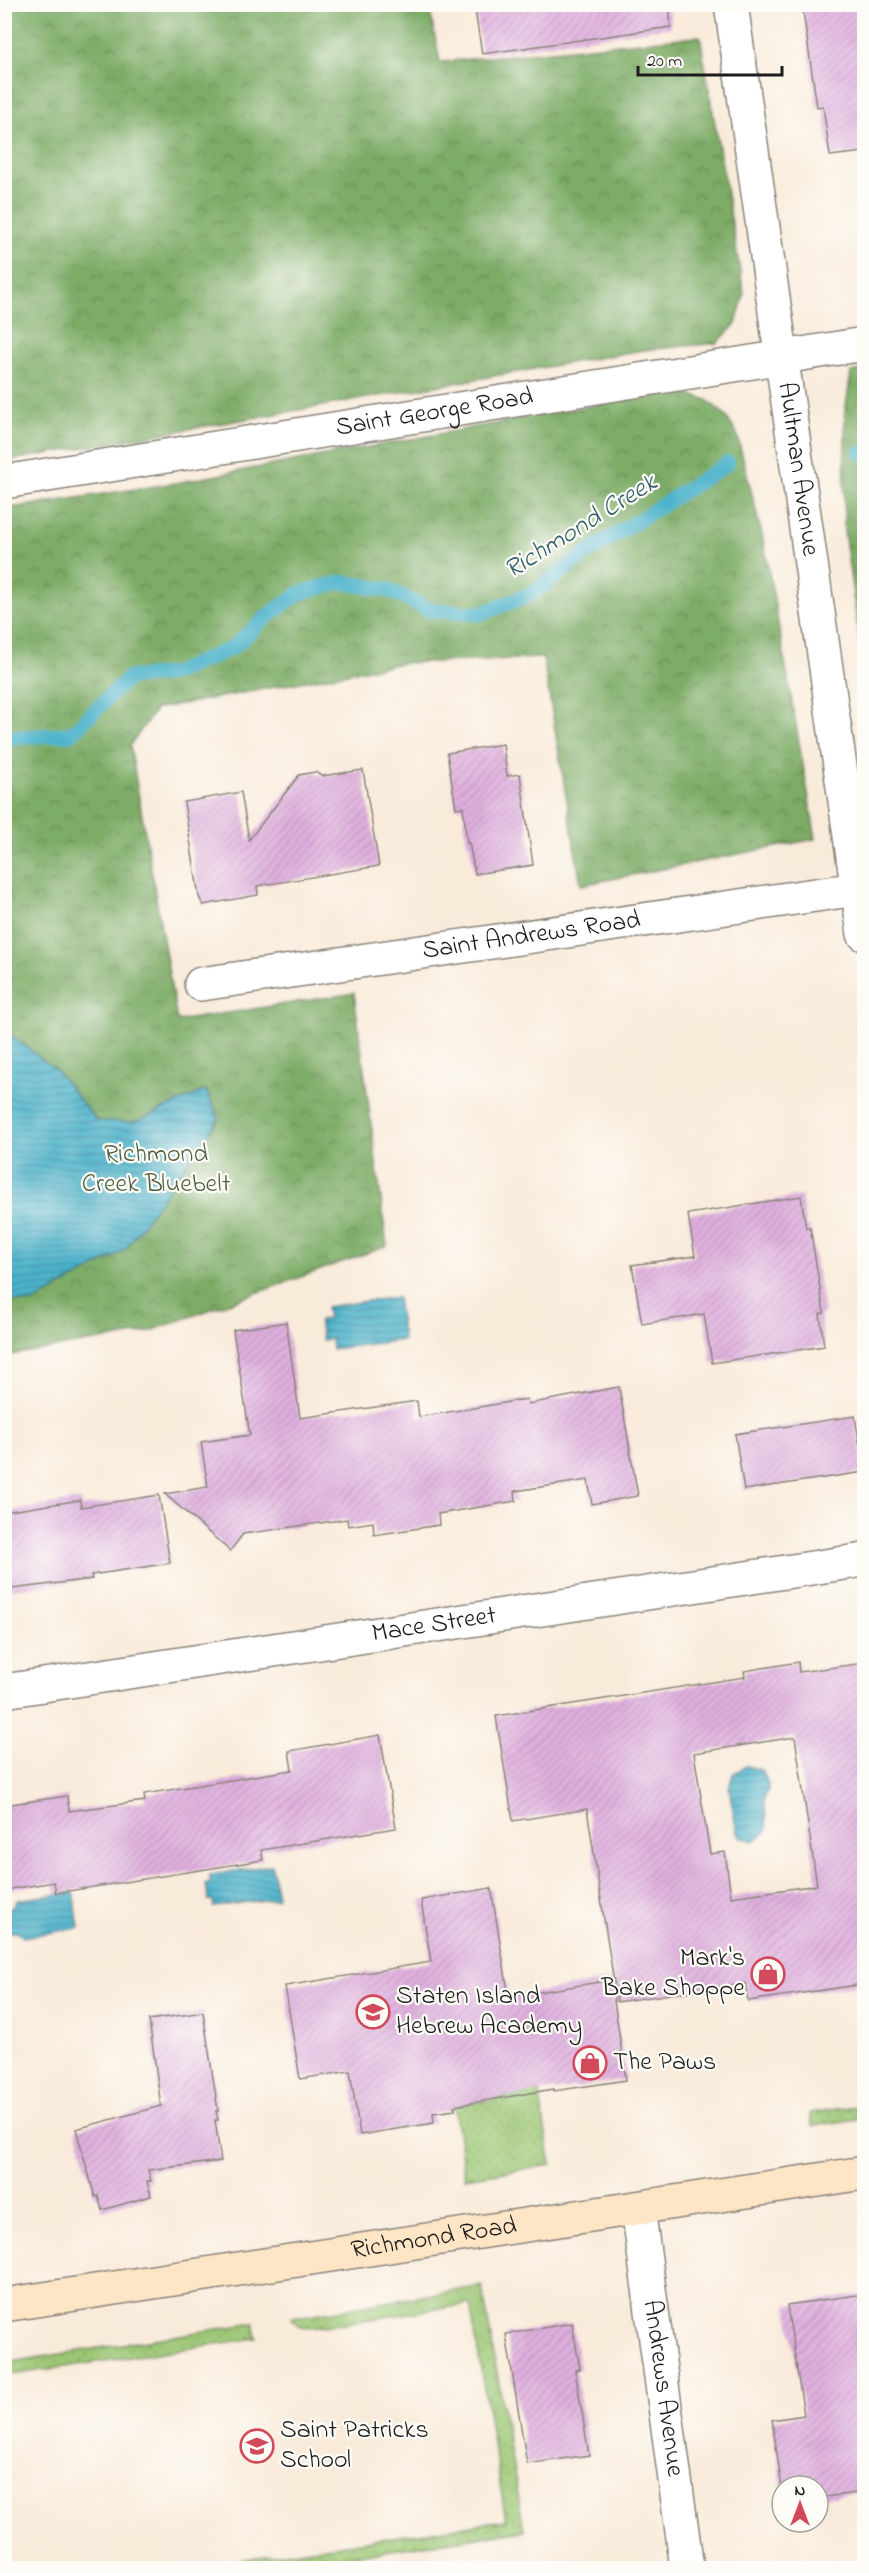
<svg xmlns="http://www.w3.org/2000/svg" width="869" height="2573" font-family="'Indie Flower',sans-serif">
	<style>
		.grass { fill: url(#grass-dots); stroke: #5c7248; stroke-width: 1.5 }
		.forest { fill: url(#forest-crowns); stroke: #4c6441; stroke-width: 1.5 }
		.water { fill: url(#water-rules); stroke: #346774; stroke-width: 1.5 }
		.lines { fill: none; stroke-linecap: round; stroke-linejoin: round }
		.stream { stroke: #4cb2cb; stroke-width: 15 }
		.building { fill: url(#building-hatch); fill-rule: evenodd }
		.street-casing { stroke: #8a847b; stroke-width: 36 }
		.secondary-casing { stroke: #8a847b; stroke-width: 36 }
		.street { stroke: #fff; stroke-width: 33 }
		.secondary { stroke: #fde5c5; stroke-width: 33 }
		.labels { text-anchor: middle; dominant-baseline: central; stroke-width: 4.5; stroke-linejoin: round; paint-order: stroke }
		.street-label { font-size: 26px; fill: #1c1c1c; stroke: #fdfcf7 }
		.park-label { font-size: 26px; fill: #4f603f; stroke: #fdfcf7 }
		.poi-label { font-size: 26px; fill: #1c1c1c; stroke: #fdfcf7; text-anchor: start }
		.water-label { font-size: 27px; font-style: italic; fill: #32606b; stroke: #fdfcf7 }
	</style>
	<defs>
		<pattern id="grass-dots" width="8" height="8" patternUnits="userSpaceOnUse" patternTransform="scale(1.5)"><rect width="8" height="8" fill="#9cc774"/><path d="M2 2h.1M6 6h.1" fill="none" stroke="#86aa64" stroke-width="1.8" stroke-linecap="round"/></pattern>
		<pattern id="forest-crowns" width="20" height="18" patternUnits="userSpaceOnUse" patternTransform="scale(1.5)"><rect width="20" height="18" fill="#7dac66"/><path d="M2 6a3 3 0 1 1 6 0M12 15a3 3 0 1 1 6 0" fill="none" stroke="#668b53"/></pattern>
		<pattern id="water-rules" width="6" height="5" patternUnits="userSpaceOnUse" patternTransform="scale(1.5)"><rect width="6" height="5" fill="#4cb2cb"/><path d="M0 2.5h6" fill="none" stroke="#3e90a4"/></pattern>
		<pattern id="building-hatch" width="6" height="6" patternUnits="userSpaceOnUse" patternTransform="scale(1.5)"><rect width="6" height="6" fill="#dfafde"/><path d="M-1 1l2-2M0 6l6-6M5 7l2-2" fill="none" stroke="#bf96be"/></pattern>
	</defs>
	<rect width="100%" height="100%" fill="#fdfcf7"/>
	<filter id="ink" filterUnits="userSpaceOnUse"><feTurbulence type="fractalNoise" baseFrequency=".0167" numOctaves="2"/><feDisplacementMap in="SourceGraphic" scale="12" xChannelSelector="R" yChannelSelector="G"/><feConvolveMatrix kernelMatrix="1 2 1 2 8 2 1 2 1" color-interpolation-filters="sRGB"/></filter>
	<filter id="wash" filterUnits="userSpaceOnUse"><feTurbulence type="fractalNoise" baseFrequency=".008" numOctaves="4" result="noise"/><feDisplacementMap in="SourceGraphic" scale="24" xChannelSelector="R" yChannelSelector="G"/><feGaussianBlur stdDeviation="1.35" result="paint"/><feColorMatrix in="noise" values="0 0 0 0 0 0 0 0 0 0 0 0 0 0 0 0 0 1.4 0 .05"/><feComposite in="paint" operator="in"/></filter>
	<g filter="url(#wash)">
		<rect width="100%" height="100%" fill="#f9ebda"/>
		<g class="grass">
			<polygon points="539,2091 551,2165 465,2178 454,2106"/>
			<polygon points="864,2105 864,2118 812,2126 810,2113"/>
			<polygon points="482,2286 524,2530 272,2568 185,2568 506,2520 470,2304 311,2328 300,2327 291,2318"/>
			<polygon points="254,2323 257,2338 5,2376 5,2363"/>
		</g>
		<g class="forest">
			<polygon points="5,4 429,5 440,62 700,36 744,294 736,324 717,343 643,350 5,461"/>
			<polygon points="864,369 864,672 844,531 845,412 851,372"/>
			<polygon points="682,392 707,400 725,415 737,434 764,543 816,839 581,885 543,658 402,663 156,709 130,745 177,1021 354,993 387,1246 148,1332 5,1356 5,1300 32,1303 168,1188 219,1119 206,1090 135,1122 97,1121 54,1068 5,1031 5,509 175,483 643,396"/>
		</g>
		<g class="water">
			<polygon points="5,1031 54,1068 97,1121 135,1122 206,1090 219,1119 124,1251 32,1303 5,1300"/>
			<polygon points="397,1297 403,1340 332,1349 331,1339 322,1340 319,1320 328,1319 326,1307"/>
			<polygon points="746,1766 761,1770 768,1783 768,1791 764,1798 767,1829 764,1834 753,1841 741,1837 737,1833 729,1788 733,1774"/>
			<polygon points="272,1865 277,1898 214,1907 213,1900 208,1900 206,1884 211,1883 209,1875"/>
			<polygon points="74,1892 79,1928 23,1937 17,1932 8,1932 5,1909 12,1908 17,1900"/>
		</g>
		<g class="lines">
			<g class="stream">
				<polyline points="861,453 864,455"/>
				<polyline points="4,738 71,734 128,678 173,674 232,648 269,615 300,593 341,582 388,590 430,610 480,614 531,594 587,553 728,463"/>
			</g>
		</g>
		<g id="blocks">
			<g class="building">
				<polygon points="474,4 669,4 671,27 482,54"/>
				<polygon points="802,4 864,4 864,152 830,156 823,106 817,107"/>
				<polygon points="503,744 507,776 520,774 533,865 475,874 469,843 467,843 463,807 456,808 447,753"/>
				<polygon points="363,770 379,866 257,886 258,895 203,905 199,897 184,802 241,792 249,840 299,775 315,772 322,776"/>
				<polygon points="801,1196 806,1228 810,1227 824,1313 820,1314 824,1346 712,1363 704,1314 642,1324 632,1265 695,1256 688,1214"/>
				<polygon points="286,1322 300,1418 417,1401 419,1417 527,1399 528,1404 619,1387 638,1496 592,1504 588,1480 515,1491 516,1501 438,1514 439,1525 374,1535 373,1522 348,1526 347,1519 243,1534 230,1551 165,1494 208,1487 201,1442 250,1435 233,1330"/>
				<polygon points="855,1416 864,1472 744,1490 735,1434"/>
				<polygon points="159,1495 170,1563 91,1575 92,1579 4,1590 4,1512 80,1500 81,1507"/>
				<path d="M798 1662 799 1672 864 1663V1984L748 2001 745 1983 617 2002 587 1809 513 1821 496 1716 745 1677 744 1671ZM795 1737 817 1885 731 1897 725 1852 710 1854 694 1753Z"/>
				<polygon points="380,1735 396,1828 261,1850 263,1860 56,1893 54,1882 4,1890 4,1805 67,1796 69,1811 145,1801 144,1794 292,1770 289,1751"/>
				<polygon points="491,1888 509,1997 611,1980 626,2080 554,2091 554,2089 454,2106 455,2110 433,2113 434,2123 360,2135 350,2071 300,2079 285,1986 431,1962 421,1900"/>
				<polygon points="203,2012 218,2111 216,2111 218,2120 215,2120 221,2161 148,2170 151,2181 147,2181 151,2196 102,2210 98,2196 95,2197 76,2129 161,2106 149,2020"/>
				<polygon points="864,2294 864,2492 818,2498 818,2486 782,2486 782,2488 772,2420 804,2415 787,2305"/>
				<polygon points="572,2323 580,2369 575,2370 589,2455 527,2464 506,2334"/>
			</g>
		</g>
	</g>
	<g filter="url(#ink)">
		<use href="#blocks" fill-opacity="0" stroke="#8a847b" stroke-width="1.5"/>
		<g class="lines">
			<g class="street-casing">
				<g id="street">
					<path id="s1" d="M731 4 864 934"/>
					<path id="s2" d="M4 482 864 344"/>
					<path id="s3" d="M201 984 864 888"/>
					<path id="s4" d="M4 1691 864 1560"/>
					<path id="s5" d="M638 2208 687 2568"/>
				</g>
			</g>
			<g class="secondary-casing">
				<g id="secondary">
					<path id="s6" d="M4 2305 864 2173"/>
				</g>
			</g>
			<use href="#street" class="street"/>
			<use href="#secondary" class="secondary"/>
		</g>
	</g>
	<defs>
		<g id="shop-ring" transform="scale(1.725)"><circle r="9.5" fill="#fdfcf7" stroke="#d1495b" stroke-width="1.5"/><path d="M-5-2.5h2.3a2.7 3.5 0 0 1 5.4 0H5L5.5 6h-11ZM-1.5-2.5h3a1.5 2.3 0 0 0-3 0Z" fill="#d1495b"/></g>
		<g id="school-ring" transform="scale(1.725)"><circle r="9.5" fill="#fdfcf7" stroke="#d1495b" stroke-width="1.5"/><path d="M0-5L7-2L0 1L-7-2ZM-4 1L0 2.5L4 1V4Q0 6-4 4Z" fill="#d1495b"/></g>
	</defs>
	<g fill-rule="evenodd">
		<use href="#shop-ring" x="768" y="1974"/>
		<use href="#school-ring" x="373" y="2012"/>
		<use href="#shop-ring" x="590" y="2063"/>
		<use href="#school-ring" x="257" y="2446"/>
	</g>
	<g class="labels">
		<g class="street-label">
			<text stroke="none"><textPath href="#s2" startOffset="436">Saint George Road</textPath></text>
			<text stroke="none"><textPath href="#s1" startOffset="470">Aultman Avenue</textPath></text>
			<text stroke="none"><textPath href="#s3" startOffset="334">Saint Andrews Road</textPath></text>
			<text stroke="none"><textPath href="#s4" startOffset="435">Mace Street</textPath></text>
			<text stroke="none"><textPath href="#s6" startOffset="435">Richmond Road</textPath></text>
			<text stroke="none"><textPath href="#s5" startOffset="182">Andrews Avenue</textPath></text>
		</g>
		<g class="park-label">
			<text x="156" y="1155">Richmond<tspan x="156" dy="30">Creek Bluebelt</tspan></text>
		</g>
		<g class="poi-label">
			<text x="745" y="1959" text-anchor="end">Mark's<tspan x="745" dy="30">Bake Shoppe</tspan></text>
			<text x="396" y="1997">Staten Island<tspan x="396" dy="30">Hebrew Academy</tspan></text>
			<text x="613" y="2063">The Paws</text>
			<text x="280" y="2431">Saint Patricks<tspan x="280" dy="30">School</tspan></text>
		</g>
		<g class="water-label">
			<text transform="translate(581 527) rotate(-32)">Richmond Creek</text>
		</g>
	</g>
	<rect width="869" height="2573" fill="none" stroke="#fdfcf7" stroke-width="24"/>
	<g transform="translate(800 2504)"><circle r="28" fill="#fdfcf7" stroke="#a3a29f" stroke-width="1.5"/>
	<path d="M0-4.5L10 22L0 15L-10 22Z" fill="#d1495b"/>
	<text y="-9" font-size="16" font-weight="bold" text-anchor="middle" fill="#1c1c1c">N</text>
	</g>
	<path d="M638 66v9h144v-9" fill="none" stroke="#1c1c1c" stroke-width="3"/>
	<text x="647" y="66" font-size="18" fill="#1c1c1c" stroke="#fdfcf7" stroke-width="4.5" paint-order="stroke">20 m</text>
</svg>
